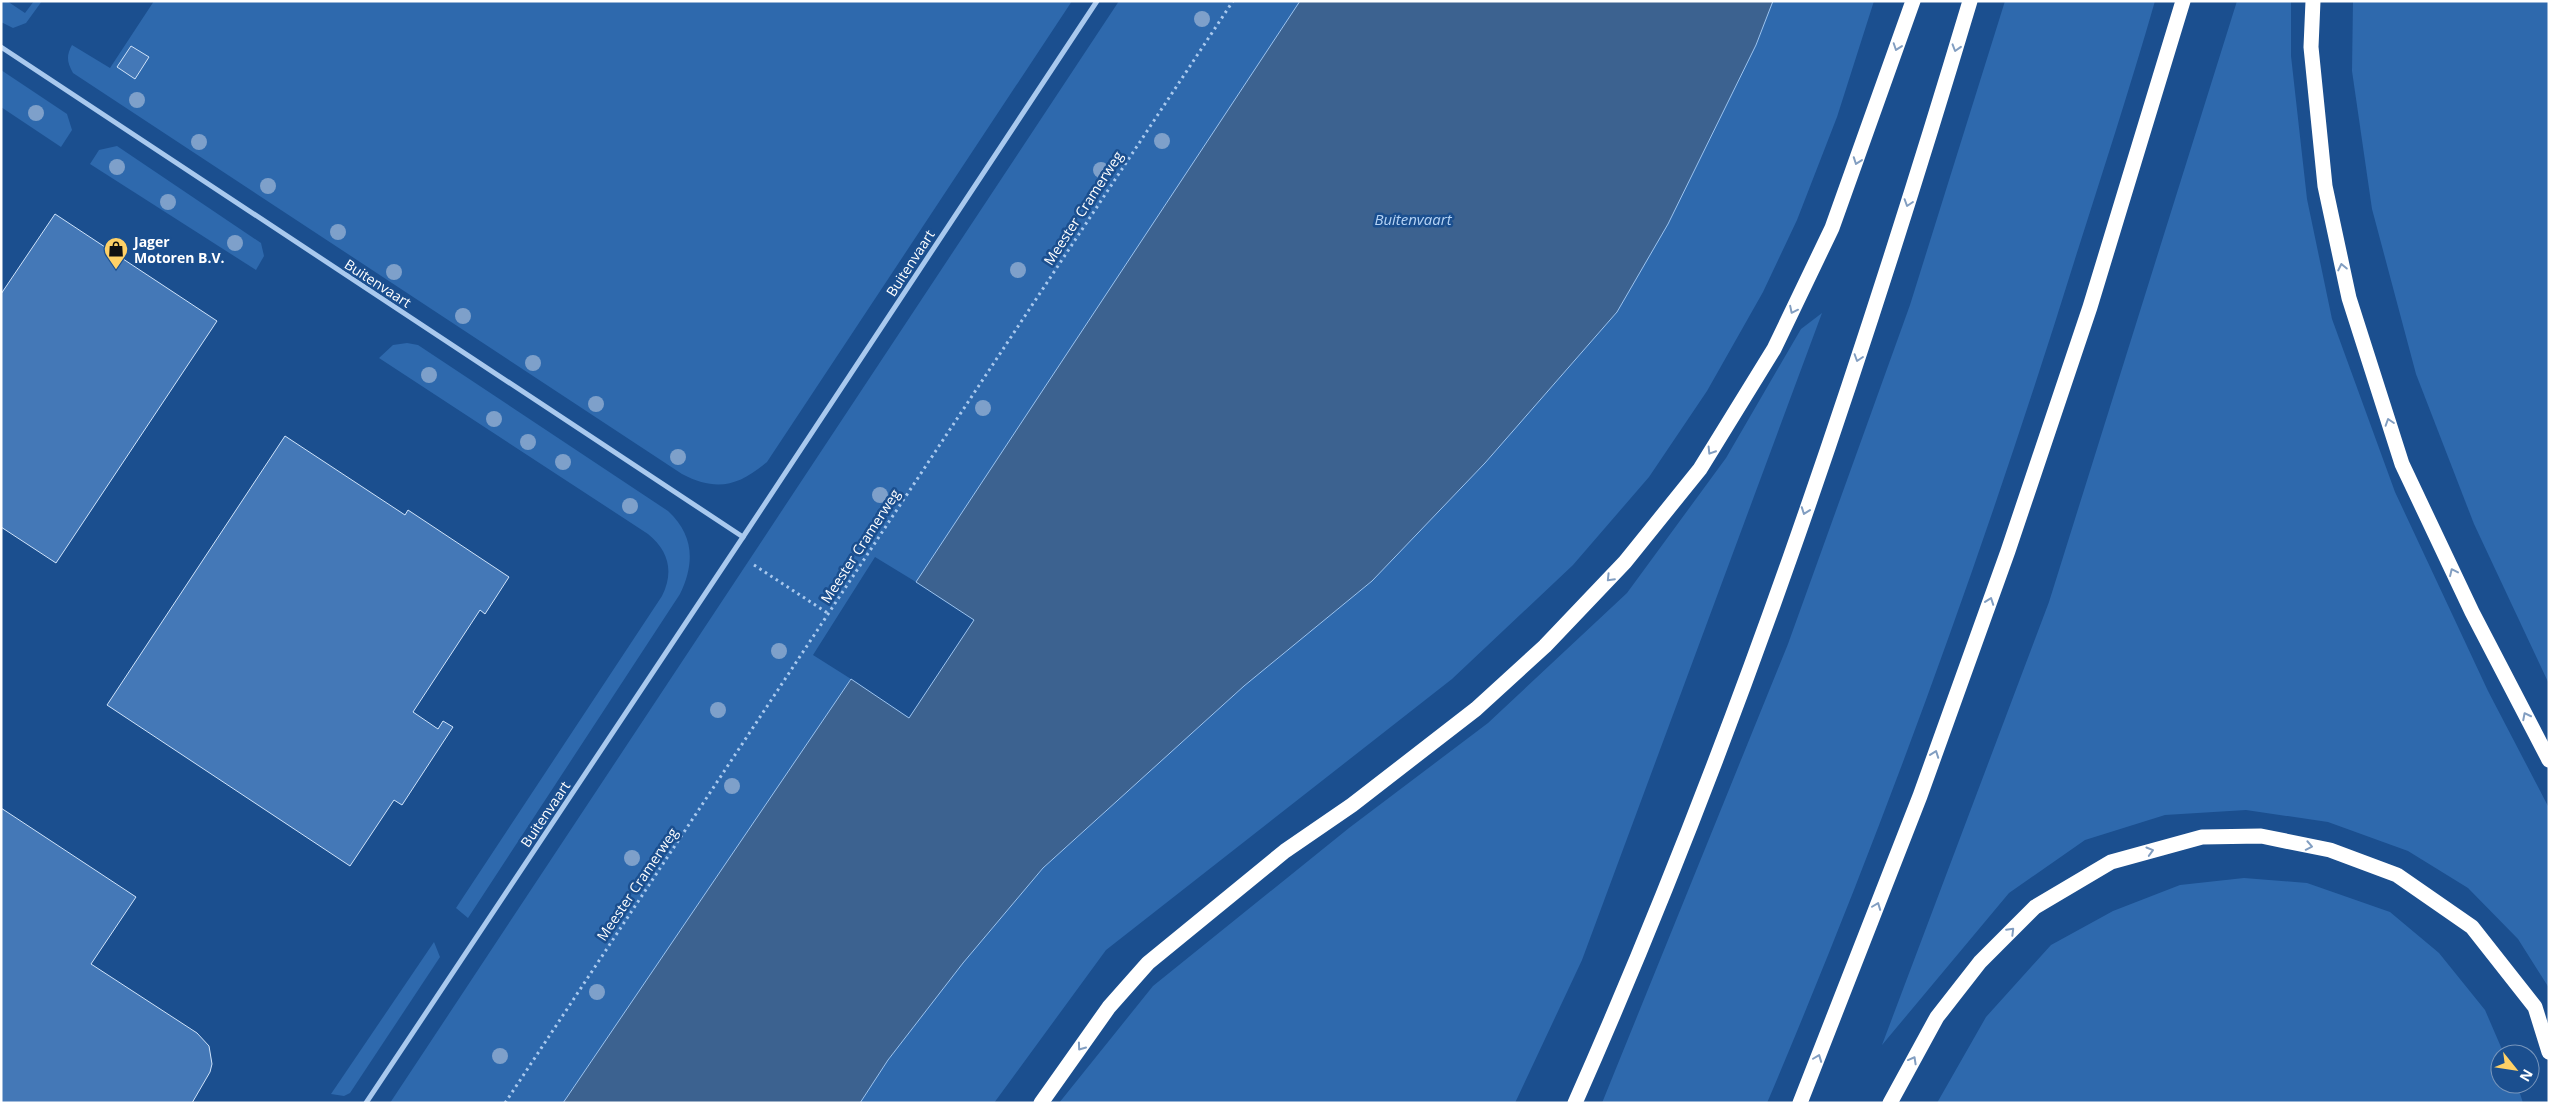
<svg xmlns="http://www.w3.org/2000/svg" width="2550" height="1104" font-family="'Open Sans',sans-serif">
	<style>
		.green { fill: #2e69ad }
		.water { fill: #3c6290; stroke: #9cc4f0 }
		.building { fill: #4478b7; stroke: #cfe3fa }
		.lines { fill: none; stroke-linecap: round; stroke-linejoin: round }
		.path { stroke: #a9c9ee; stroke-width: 3; stroke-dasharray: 2.5 4; stroke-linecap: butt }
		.street { stroke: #a9c9ee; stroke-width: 5 }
		.highway { stroke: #fff; stroke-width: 15 }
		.tree { fill: #7ea0ca }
		.oneway { stroke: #829ec1 }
		.labels { text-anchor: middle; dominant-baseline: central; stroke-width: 5; stroke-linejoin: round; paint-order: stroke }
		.street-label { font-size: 14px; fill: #fff; stroke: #1b4f8f }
		.poi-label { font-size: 14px; font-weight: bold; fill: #fff; stroke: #1b4f8f; text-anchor: start }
		.water-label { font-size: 15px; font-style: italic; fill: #b5d3f5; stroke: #1b4f8f }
	</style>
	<rect width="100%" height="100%" fill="#1b4f8f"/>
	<g class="green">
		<polygon points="1,1 7,1 25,13 34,1 42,1 26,23 13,28 1,22"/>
		<path d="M154 1H1072L767 462C738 486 717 492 682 474L73 73C67 62 66 56 72 45L110 68Z"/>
		<polygon points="1119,1 1300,1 916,582 875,557 813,655 851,679 563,1103 390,1103"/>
		<polygon points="1773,1 1874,1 1837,117 1797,220 1763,292 1707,391 1649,477 1573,565 1452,679 1106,950 994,1103 860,1103 888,1060 963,963 1043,868 1244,686 1372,581 1485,463 1617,312 1756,45"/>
		<path d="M2005 1H2155C2130 88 2102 174 2075 259 1986 545 1884 827 1767 1103H1602L1788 644 1910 305Z"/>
		<polygon points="2237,1 2291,1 2291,56 2307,199 2332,319 2395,492 2488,691 2549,808 2549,988 2518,939 2468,888 2408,851 2328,822 2246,810 2165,815 2085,840 2009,893 1882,1045 2049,602"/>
		<polygon points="2353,1 2549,1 2549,684 2474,524 2416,374 2372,209 2352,71"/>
		<polygon points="1,70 67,114 72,130 61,147 1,107"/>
		<polygon points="117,146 261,243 264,256 256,270 90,164 99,150"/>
		<polygon points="1822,313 1582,960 1515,1103 1059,1103 1153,986 1349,828 1488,723 1627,593 1726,458 1801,329"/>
		<path d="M407 343 418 345 668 511C694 535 695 563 680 594L468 918 456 908 662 596C674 572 669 551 648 534L379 358 393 345Z"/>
		<polygon points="2244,878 2307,883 2390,912 2439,953 2485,1010 2504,1054 2500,1054 2500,1084 2517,1084 2523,1103 1937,1103 1986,1017 2051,945 2113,911 2180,885"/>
		<polygon points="434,942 440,957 350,1093 344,1096 331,1094"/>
	</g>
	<polygon class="water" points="1300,1 1773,1 1756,45 1668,224 1617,312 1485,463 1372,581 1244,686 1043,868 963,963 888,1060 860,1103 563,1103 851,679 909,718 974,620 916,582"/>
	<g class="building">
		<polygon points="131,46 149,57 135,79 117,67"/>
		<polygon points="55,214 217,321 56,563 1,527 1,294"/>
		<polygon points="285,436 405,515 408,510 509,577 485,614 480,610 413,712 438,729 443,721 453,727 402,805 394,800 350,866 107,705"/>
		<polygon points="1,808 136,897 91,964 197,1033 209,1046 212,1064 210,1072 192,1103 1,1103"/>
	</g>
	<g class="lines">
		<g class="path">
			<polyline points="754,565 829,614"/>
			<polyline points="505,1103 1233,1"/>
		</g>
		<g class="street">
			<polyline points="1,47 743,537"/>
			<polyline points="366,1103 743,537 1097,1"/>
		</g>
		<g class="highway">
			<polyline points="2313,1 2311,47 2325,186 2349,298 2402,464 2472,612 2549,760"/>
			<polyline points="1041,1103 1109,1007 1148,963 1285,851 1352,805 1476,709 1545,646 1625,562 1700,469 1774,349 1832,228 1913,1"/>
			<path d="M1575 1103C1733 746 1858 375 1970 1"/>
			<polyline points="1800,1103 1920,796 2008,551 2090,307 2183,1"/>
			<polyline points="1890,1103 1937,1017 1980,962 2035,907 2111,862 2202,837 2261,836 2330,850 2397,875 2472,927 2535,1007 2549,1052"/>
		</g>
	</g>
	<g class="tree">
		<circle cx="1202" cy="19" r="8"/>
		<circle cx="137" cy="100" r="8"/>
		<circle cx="36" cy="113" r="8"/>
		<circle cx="1162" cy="141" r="8"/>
		<circle cx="199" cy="142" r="8"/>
		<circle cx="117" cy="167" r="8"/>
		<circle cx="1101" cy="170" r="8"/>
		<circle cx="268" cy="186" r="8"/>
		<circle cx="168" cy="202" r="8"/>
		<circle cx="338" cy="232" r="8"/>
		<circle cx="235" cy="243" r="8"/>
		<circle cx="1018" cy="270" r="8"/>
		<circle cx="394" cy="272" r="8"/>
		<circle cx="463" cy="316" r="8"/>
		<circle cx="533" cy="363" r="8"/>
		<circle cx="429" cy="375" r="8"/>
		<circle cx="596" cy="404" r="8"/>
		<circle cx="983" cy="408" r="8"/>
		<circle cx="494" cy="419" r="8"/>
		<circle cx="528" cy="442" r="8"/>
		<circle cx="678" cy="457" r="8"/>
		<circle cx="563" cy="462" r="8"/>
		<circle cx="880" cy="495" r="8"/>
		<circle cx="630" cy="506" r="8"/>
		<circle cx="779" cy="651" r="8"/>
		<circle cx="718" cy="710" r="8"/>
		<circle cx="732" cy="786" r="8"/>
		<circle cx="632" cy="858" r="8"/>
		<circle cx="597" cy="992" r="8"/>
		<circle cx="500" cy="1056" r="8"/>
	</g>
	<defs><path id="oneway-chevron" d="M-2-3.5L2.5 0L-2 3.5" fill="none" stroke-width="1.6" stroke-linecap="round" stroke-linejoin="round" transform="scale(1.25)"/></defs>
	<g class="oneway">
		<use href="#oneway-chevron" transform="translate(1897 47) rotate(109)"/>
		<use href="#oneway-chevron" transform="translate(1956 48) rotate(107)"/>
		<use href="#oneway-chevron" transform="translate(1857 161) rotate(110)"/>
		<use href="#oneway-chevron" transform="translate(1908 203) rotate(108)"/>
		<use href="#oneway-chevron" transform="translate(2342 267) rotate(-102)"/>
		<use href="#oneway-chevron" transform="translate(1793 310) rotate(116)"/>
		<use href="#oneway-chevron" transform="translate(1858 358) rotate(108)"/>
		<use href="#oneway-chevron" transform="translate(2389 422) rotate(-108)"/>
		<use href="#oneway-chevron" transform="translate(1711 451) rotate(122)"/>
		<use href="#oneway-chevron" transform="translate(1805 511) rotate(110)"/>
		<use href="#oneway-chevron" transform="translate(2453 572) rotate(-115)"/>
		<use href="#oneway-chevron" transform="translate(1610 578) rotate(134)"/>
		<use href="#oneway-chevron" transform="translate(1990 601) rotate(-70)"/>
		<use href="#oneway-chevron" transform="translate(2526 716) rotate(-117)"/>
		<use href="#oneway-chevron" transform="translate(1935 754) rotate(-70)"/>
		<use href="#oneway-chevron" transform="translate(2309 846) rotate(11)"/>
		<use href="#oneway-chevron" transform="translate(2150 851) rotate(-16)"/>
		<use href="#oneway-chevron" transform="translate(1877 906) rotate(-69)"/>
		<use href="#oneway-chevron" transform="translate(2011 931) rotate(-45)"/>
		<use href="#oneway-chevron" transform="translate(1081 1047) rotate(126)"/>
		<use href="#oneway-chevron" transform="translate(1818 1058) rotate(-69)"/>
		<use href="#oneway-chevron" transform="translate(1913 1060) rotate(-61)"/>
	</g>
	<defs>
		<g id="shop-pin" transform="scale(1.25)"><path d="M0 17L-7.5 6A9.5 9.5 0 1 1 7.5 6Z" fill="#ffd166" stroke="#1b4f8f"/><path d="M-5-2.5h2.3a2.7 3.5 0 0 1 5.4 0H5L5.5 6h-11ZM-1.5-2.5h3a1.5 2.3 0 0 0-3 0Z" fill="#111"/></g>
	</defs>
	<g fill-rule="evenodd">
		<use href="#shop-pin" x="116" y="249"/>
	</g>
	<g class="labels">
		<g class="street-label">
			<text transform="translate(1083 208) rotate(-57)">Meester Cramerweg</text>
			<text transform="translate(910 263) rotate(-57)">Buitenvaart</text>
			<text transform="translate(378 283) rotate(33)">Buitenvaart</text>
			<text transform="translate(860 546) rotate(-57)">Meester Cramerweg</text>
			<text transform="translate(545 814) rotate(-56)">Buitenvaart</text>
			<text transform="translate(637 884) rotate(-56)">Meester Cramerweg</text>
		</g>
		<g class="poi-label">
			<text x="134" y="241">Jager<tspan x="134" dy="16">Motoren B.V.</tspan></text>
		</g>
		<g class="water-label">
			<text x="1413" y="219">Buitenvaart</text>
		</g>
	</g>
	<rect width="2550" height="1104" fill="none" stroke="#ffffff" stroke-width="5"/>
	<g transform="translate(2515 1069) rotate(120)"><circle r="24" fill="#1b4f8f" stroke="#7695bc"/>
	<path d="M0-4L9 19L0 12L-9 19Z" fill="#ffd166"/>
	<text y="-8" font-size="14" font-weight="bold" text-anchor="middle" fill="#ffffff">N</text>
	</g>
</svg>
